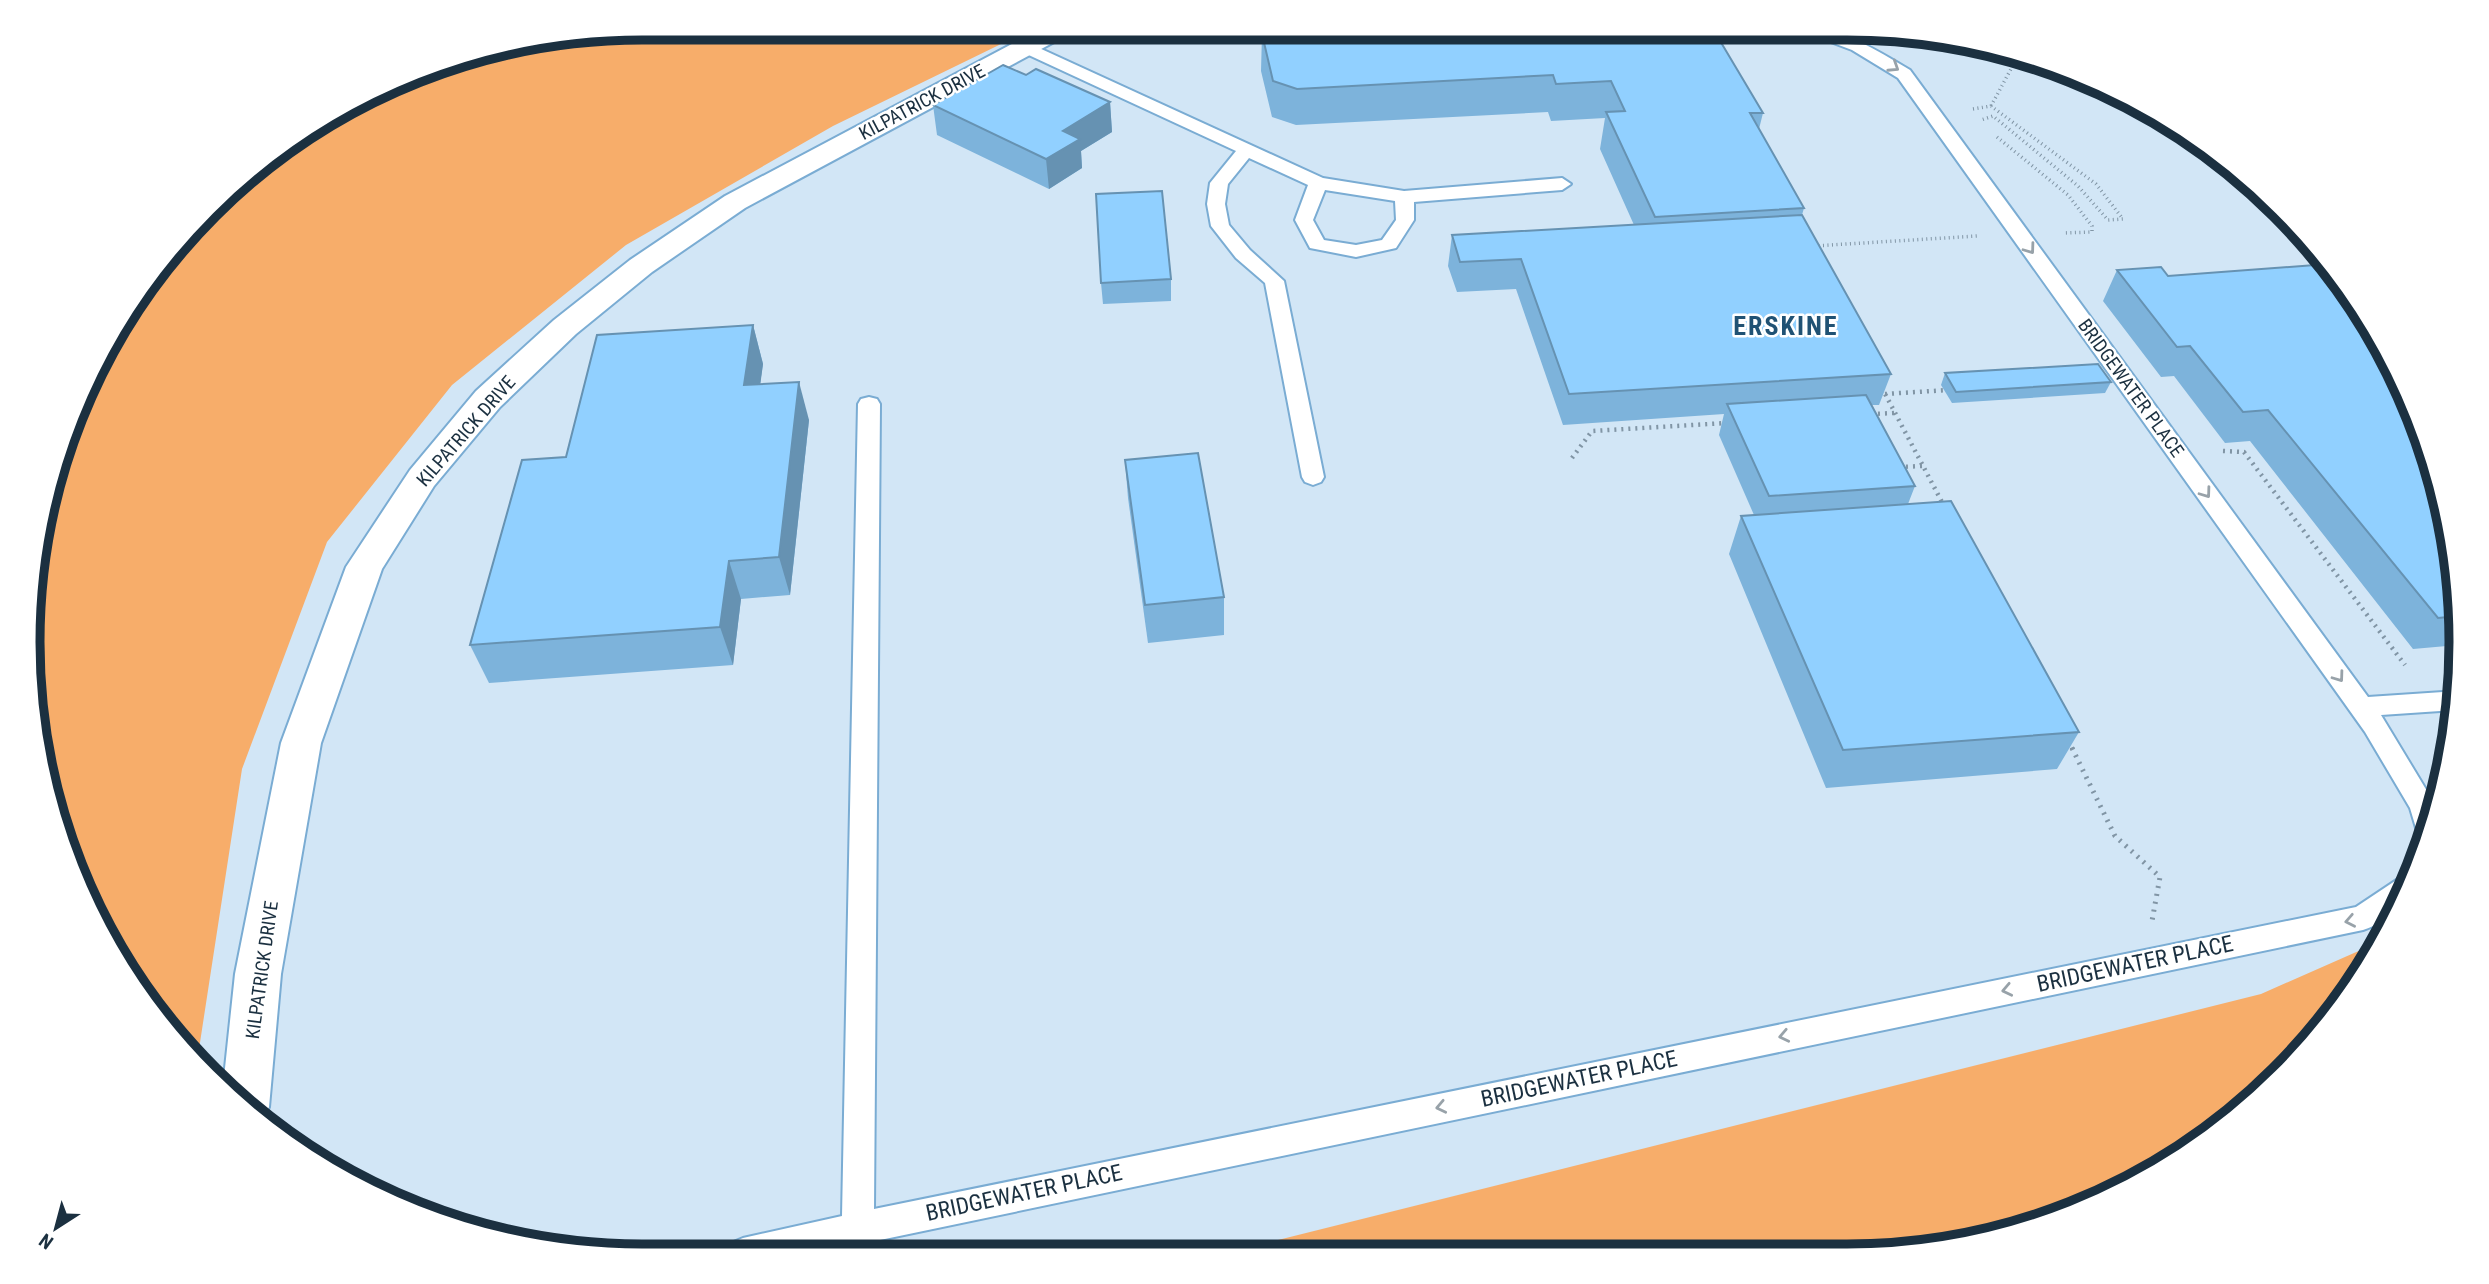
<svg xmlns="http://www.w3.org/2000/svg" width="2489" height="1284" font-family="'Roboto Condensed',sans-serif">
	<style>
		.green { fill: #f7ad6a }
		.lines { fill: none; stroke-linecap: round; stroke-linejoin: round }
		.lane-casing { stroke: #7aacd3; stroke-width: 4 }
		.secondary-casing { stroke: #7aacd3; stroke-width: 4 }
		.path-far2 { stroke: #8195a5; stroke-width: 3.5; stroke-dasharray: 1 3.5; stroke-linecap: butt }
		.path-far1 { stroke: #8195a5; stroke-width: 4.5; stroke-dasharray: 2 5; stroke-linecap: butt }
		.path { stroke: #8195a5; stroke-width: 5; stroke-dasharray: 2 6; stroke-linecap: butt }
		.lane { fill: #fff; fill-rule: evenodd }
		.secondary { fill: #fff; fill-rule: evenodd }
		.path-bridge { stroke: #8195a5; stroke-width: 3.5; stroke-dasharray: 1 3.5; stroke-linecap: butt }
		.wall { fill: #7db3db }
		.shaded-wall { fill: #6692b2 }
		.building { fill: #91d0ff; stroke: #6692b2; stroke-width: 2 }
		.oneway { stroke: #98a2a9 }
		.labels { text-anchor: middle; dominant-baseline: central; stroke-width: 5; stroke-linejoin: round; paint-order: stroke }
		.street-label { font-size: 19px; fill: #1b3040; stroke: #fff }
		.near-street-label { font-size: 23px; fill: #1b3040; stroke: #fff }
		.district-label { font-size: 26px; font-weight: bold; letter-spacing: 2px; fill: #205274; stroke: #fff }
		.rim { fill: none; stroke: #1b3040; stroke-width: 9 }
	</style>
	<rect width="100%" height="100%" fill="#d2e6f6"/>
	<g class="green">
		<polygon points="642,28 1034,28 833,126 626,245 452,385 327,542 242,769 197,1062 181,1047 75,877 29,683 49,483 131,301 268,155 444,61"/>
		<polygon points="2379,942 2308,1047 2188,1152 2082,1209 1928,1251 1226,1253 2261,994"/>
	</g>
	<g class="lines">
		<g class="lane-casing">
			<g id="lane">
				<polygon points="1244,29 1270,29 1301,37 1303,40 1295,45 1246,32"/>
				<path d="M1802 29C1844 29 1875 49 1910 70L2368 697 2458 691 2455 710 2381 715 2436 806 2425 840 2419 838 2410 808 2365 732 1898 78 1852 50 1804 32Z"/>
				<path d="M1026 42 1323 178 1404 191 1562 178 1571 184 1562 190 1414 202V220L1396 248 1356 257 1310 248 1295 220 1308 185 1249 158 1228 184 1225 204 1229 225 1250 250 1284 281 1324 477 1321 482 1313 485 1305 482 1302 477 1265 283 1236 258 1211 226 1207 204 1210 183 1236 151 1020 51 1018 47ZM1325 190 1395 201 1396 220 1382 240 1356 245 1324 240 1313 220Z"/>
				<path d="M869 397 877 399 880 404 874 1209 2356 907 2398 879 2412 877C2401 906 2395 919 2363 930L813 1254H727L731 1243 743 1238 842 1216 858 404 861 399Z"/>
			</g>
		</g>
		<g class="secondary-casing">
			<g id="secondary">
				<polygon points="1042,28 1075,28 1071,33 745,208 652,272 576,334 500,407 434,486 382,569 321,743 281,974 269,1107 262,1123 223,1087 235,974 281,743 346,567 410,470 476,391 554,320 630,260 725,196"/>
				<polygon points="1962,42 2006,49 2064,71 2054,75 2045,73 1964,50 1960,44"/>
			</g>
		</g>
		<g class="path-far2">
			<polyline points="1714,40 1779,36"/>
			<polyline points="1973,109 1991,106 2096,184 2123,219 2108,220 2078,186 1993,116 1981,120"/>
			<polyline points="1997,137 2068,195 2092,226 2092,232 2063,233"/>
			<polyline points="1814,246 1977,236"/>
		</g>
		<g class="path-far1">
			<polyline points="1882,388 1943,504"/>
			<polyline points="1885,394 1948,390"/>
			<polyline points="1871,414 1895,413"/>
			<polyline points="2223,451 2244,452 2405,665"/>
			<polyline points="1572,458 1592,431 1726,423"/>
			<polyline points="1899,467 1923,466"/>
			<polyline points="2069,741 2073,750"/>
		</g>
		<polyline class="path" points="2072,748 2115,836 2160,877 2152,921"/>
		<use href="#lane" class="lane"/>
		<use href="#secondary" class="secondary"/>
		<polyline class="path-bridge" points="1991,106 2019,54"/>
	</g>
	<g class="wall">
		<polygon points="1713,29 1763,113 1759,129 1804,208 1802,215 1891,374 1879,405 1871,405 1915,486 1908,504 2079,732 2057,769 1826,788 1729,554 1741,516 1754,515 1719,435 1724,414 1563,425 1516,289 1457,292 1448,266 1452,235 1634,225 1600,149 1605,118 1551,121 1548,112 1296,125 1272,117 1261,71 1262,34"/>
		<polygon points="1026,75 1110,102 1112,132 1081,151 1082,168 1049,189 937,135 933,105"/>
		<polygon points="2117,270 2168,276 2456,562 2458,645 2413,649 2250,441 2225,443 2174,376 2161,377 2103,301"/>
		<polygon points="1171,279 1171,301 1103,304 1101,283"/>
		<polygon points="753,325 763,364 760,384 809,420 790,595 741,599 733,665 489,683 470,645"/>
		<polygon points="1945,373 2111,382 2105,393 1952,403 1941,385"/>
		<polygon points="1125,460 1224,597 1224,635 1148,643 1128,498"/>
	</g>
	<g class="shaded-wall">
		<polygon points="1110,102 1112,132 1081,151 1082,168 1049,189 1046,159 1063,131"/>
		<polygon points="753,325 763,364 755,424 744,385"/>
		<polygon points="799,382 809,420 790,595 779,557"/>
		<polygon points="729,561 741,599 733,665 720,627"/>
	</g>
	<g class="building">
		<polygon points="1271,29 1713,29 1763,113 1750,113 1804,208 1655,217 1606,112 1625,111 1611,81 1556,84 1553,75 1297,89 1273,81 1262,34"/>
		<polygon points="1003,65 1026,75 1036,69 1110,102 1063,131 1080,139 1046,159 933,105"/>
		<polygon points="1162,191 1171,279 1101,283 1096,194"/>
		<polygon points="1802,215 1891,374 1569,394 1521,259 1460,262 1452,235"/>
		<polygon points="2328,264 2379,335 2429,445 2456,562 2458,616 2438,618 2268,410 2243,412 2190,346 2177,347 2117,270 2161,267 2168,276"/>
		<polygon points="753,325 744,385 799,382 779,557 729,561 720,627 470,645 522,460 566,457 597,335"/>
		<polygon points="2098,364 2111,382 1956,392 1945,373"/>
		<polygon points="1866,395 1915,486 1769,496 1727,404"/>
		<polygon points="1198,453 1224,597 1145,605 1125,460"/>
		<polygon points="1951,501 2079,732 1843,750 1741,516"/>
	</g>
	<defs><path id="oneway-chevron" d="M-2-3.5L2.5 0L-2 3.5" fill="none" stroke-width="1.6" stroke-linecap="round" stroke-linejoin="round" transform="scale(1.75)"/></defs>
	<g class="oneway">
		<use href="#oneway-chevron" transform="translate(1894 67) rotate(33)"/>
		<use href="#oneway-chevron" transform="translate(2030 249) rotate(54)"/>
		<use href="#oneway-chevron" transform="translate(2206 493) rotate(54)"/>
		<use href="#oneway-chevron" transform="translate(2339 677) rotate(54)"/>
		<use href="#oneway-chevron" transform="translate(2350 921) rotate(169)"/>
		<use href="#oneway-chevron" transform="translate(2007 990) rotate(168)"/>
		<use href="#oneway-chevron" transform="translate(1784 1036) rotate(168)"/>
		<use href="#oneway-chevron" transform="translate(1441 1107) rotate(168)"/>
	</g>
	<g class="labels">
		<g class="street-label">
			<text transform="translate(922 102) rotate(-28)">KILPATRICK DRIVE</text>
			<text transform="translate(2131 388) rotate(54)">BRIDGEWATER PLACE</text>
			<text transform="translate(466 431) rotate(-49)">KILPATRICK DRIVE</text>
			<text transform="translate(262 970) rotate(-82)">KILPATRICK DRIVE</text>
		</g>
		<g class="near-street-label">
			<text transform="translate(2135 964) rotate(-12)">BRIDGEWATER PLACE</text>
			<text transform="translate(1579 1079) rotate(-12)">BRIDGEWATER PLACE</text>
			<text transform="translate(1024 1193) rotate(-12)">BRIDGEWATER PLACE</text>
		</g>
		<g class="district-label">
			<text x="1786" y="326">ERSKINE</text>
		</g>
	</g>
	<path d="M0 0H2489V1284H0ZM642 40H1847A602 602 0 0 1 2449 642V642A602 602 0 0 1 1847 1244H642A602 602 0 0 1 40 642V642A602 602 0 0 1 642 40Z" fill="#fff" fill-rule="evenodd"/>
	<path class="rim" d="M642 40H1847A602 602 0 0 1 2449 642V642A602 602 0 0 1 1847 1244H642A602 602 0 0 1 40 642V642A602 602 0 0 1 642 40Z"/>
	<g transform="translate(56 1228) rotate(216)" stroke="#ffffff" stroke-width="5" paint-order="stroke">
	<path d="M0-5L12 26L0 18L-12 26Z" fill="#1b3040"/>
	<text y="-10" font-size="19" font-weight="bold" text-anchor="middle" fill="#1b3040">N</text>
	</g>
</svg>
